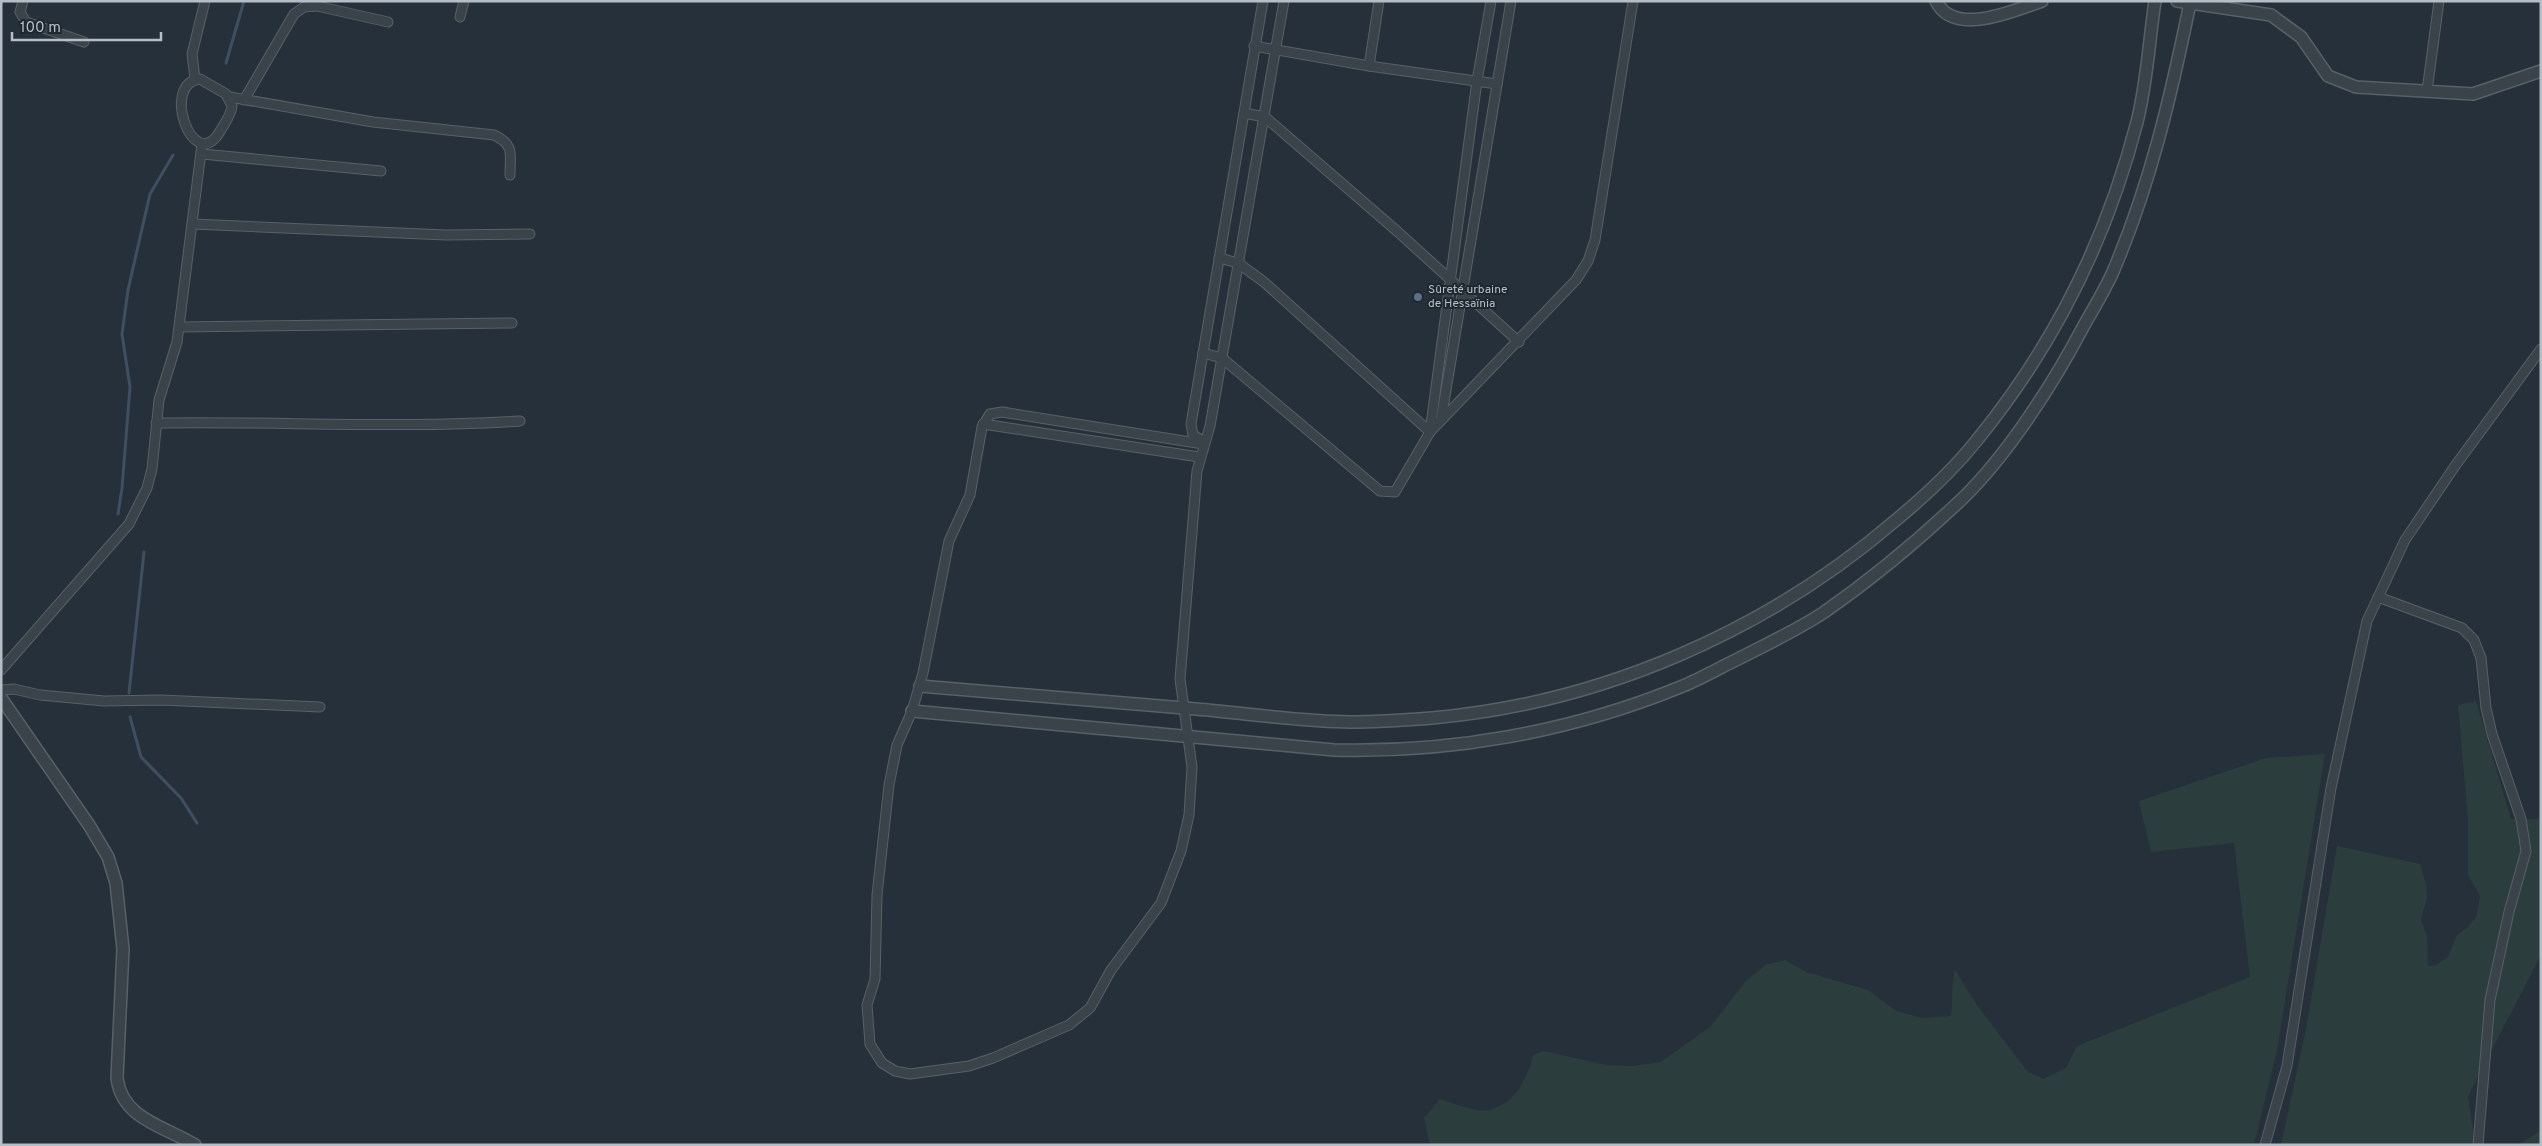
<svg xmlns="http://www.w3.org/2000/svg" width="2542" height="1146" font-family="Overpass,sans-serif">
	<style>
		.green { fill: #2b3e3d }
		.lines { fill: none; stroke-linecap: round; stroke-linejoin: round }
		.stream { stroke: #3e4f61; stroke-width: 3 }
		.minor-casing { stroke: #586068; stroke-width: 11 }
		.tertiary-casing { stroke: #586068; stroke-width: 14 }
		.minor { stroke: #3a424a; stroke-width: 9 }
		.tertiary { stroke: #3a424a; stroke-width: 11 }
		.service-dot { fill: #5c6f8a; stroke: #1f272f; stroke-width: 2 }
		.labels { text-anchor: middle; dominant-baseline: central; stroke-width: 4; stroke-linejoin: round; paint-order: stroke }
		.poi-label { font-size: 12px; fill: #b5bdc6; stroke: #1f272f; text-anchor: start }
	</style>
	<rect width="100%" height="100%" fill="#26303a"/>
	<g class="green">
		<polygon points="2476,701 2511,819 2537,819 2541,814 2541,955 2468,1096 2475,1145 2281,1145 2306,1029 2337,846 2420,864 2426,885 2427,898 2421,919 2427,937 2428,966 2436,965 2448,957 2457,935 2469,926 2477,915 2480,896 2468,875 2468,820 2458,705"/>
		<path d="M2325 754 2277 1050 2254 1145H1430L1424 1118 1440 1099C1452 1103 1477 1113 1489 1110 1514 1105 1528 1078 1533 1055L1544 1051 1606 1065 1631 1066 1661 1062 1711 1026 1745 982 1765 965 1785 960 1806 972 1868 990 1896 1011 1922 1018 1951 1016C1953 1001 1951 985 1955 970L1977 1005 2027 1071 2043 1079 2066 1068 2077 1046 2250 977 2234 843 2151 852 2139 801 2266 758Z"/>
		<polygon points="2541,1130 2541,1145 2519,1145"/>
	</g>
	<g class="lines">
		<g class="stream">
			<polyline points="226,63 244,1"/>
			<polyline points="118,514 122,488 130,387 122,334 128,290 150,194 173,155"/>
			<polyline points="129,693 144,552"/>
			<polyline points="130,717 141,757 181,798 197,823"/>
		</g>
		<g class="minor-casing">
			<g id="minor">
				<polyline points="23,1 20,12 26,22 84,42"/>
				<polyline points="460,17 464,1"/>
				<polyline points="1254,46 1369,66 1497,84"/>
				<polyline points="1369,66 1379,1"/>
				<polyline points="195,79 192,54 205,1"/>
				<path d="M200 79 226 94 232 106C231 116 224 124 219 133 193 174 160 83 200 79Z"/>
				<polyline points="2427,91 2439,1"/>
				<path d="M230 97 373 122 494 135C515 145 510 154 510 175"/>
				<polyline points="244,100 294,14 304,7 317,6 388,22"/>
				<polyline points="1244,113 1265,117 1398,232 1519,342"/>
				<polyline points="202,154 381,171"/>
				<polyline points="193,224 446,235 530,234"/>
				<polyline points="1219,258 1238,263 1264,282 1430,432"/>
				<polyline points="180,327 512,323"/>
				<polyline points="1203,353 1222,358 1380,491 1395,492 1430,432 1576,280 1588,261 1595,240 1633,1"/>
				<polyline points="1441,420 1511,1"/>
				<path d="M156 423C278 421 399 429 520 421"/>
				<polyline points="983,424 1199,457"/>
				<polyline points="1430,432 1477,81 1491,1"/>
				<polyline points="1203,441 1193,435 1191,424 1263,1"/>
				<polyline points="1203,444 1002,412 990,414 982,427 970,495 949,541 923,673 912,711 897,745 889,785 877,895 875,979 867,1005 870,1044 882,1063 895,1071 910,1074 969,1066 993,1058 1069,1025 1090,1008 1111,970 1161,903 1181,851 1189,815 1192,767 1180,679 1197,471 1210,426 1284,1"/>
				<polyline points="2378,597 2462,628 2474,640 2481,658 2486,708 2492,734 2521,819 2526,851 2509,912 2490,1000 2478,1145"/>
				<polyline points="1,670 129,524 147,488 152,469 159,400 177,342 202,144"/>
				<polyline points="1,690 14,689 40,695 104,701 161,700 320,707"/>
				<polyline points="2265,1145 2287,1066 2331,788 2367,621 2405,540 2455,466 2541,349"/>
			</g>
		</g>
		<g class="tertiary-casing">
			<g id="tertiary">
				<path d="M1936 1C1954 38 2015 10 2042 1"/>
				<polyline points="2177,1 2271,15 2301,37 2328,76 2356,87 2473,94 2541,71"/>
				<path d="M920 686C1012 694 1104 701 1196 709 1245 713 1302 722 1350 722 1377 722 1405 720 1432 718 1602 703 1767 631 1896 520 1925 496 1954 469 1977 440 2053 347 2107 238 2137 122 2147 83 2149 41 2155 1"/>
				<path d="M1 698 89 825 108 857 116 883 123 949 117 1078C122 1119 164 1126 195 1145"/>
				<path d="M912 711 1334 750C1451 753 1569 732 1678 688 1699 680 1719 668 1740 658 1767 644 1797 630 1823 613 1869 581 1922 537 1963 498 2008 454 2053 384 2082 329 2092 311 2103 293 2112 274 2150 186 2171 96 2190 3"/>
			</g>
		</g>
		<use href="#minor" class="minor"/>
		<use href="#tertiary" class="tertiary"/>
	</g>
	<circle class="service-dot" cx="1418" cy="297" r="5"/>
	<g class="labels">
		<g class="poi-label">
			<text x="1428" y="290">Sûreté urbaine<tspan x="1428" dy="14">de Hessaïnia</tspan></text>
		</g>
	</g>
	<rect width="2542" height="1146" fill="none" stroke="#b5bdc6" stroke-width="5"/>
	<path d="M12 32v8h149v-8" fill="none" stroke="#b5bdc6" stroke-width="2.5"/>
	<text x="20" y="32" font-size="15" fill="#b5bdc6" stroke="#1f272f" stroke-width="4" paint-order="stroke">100 m</text>
</svg>
